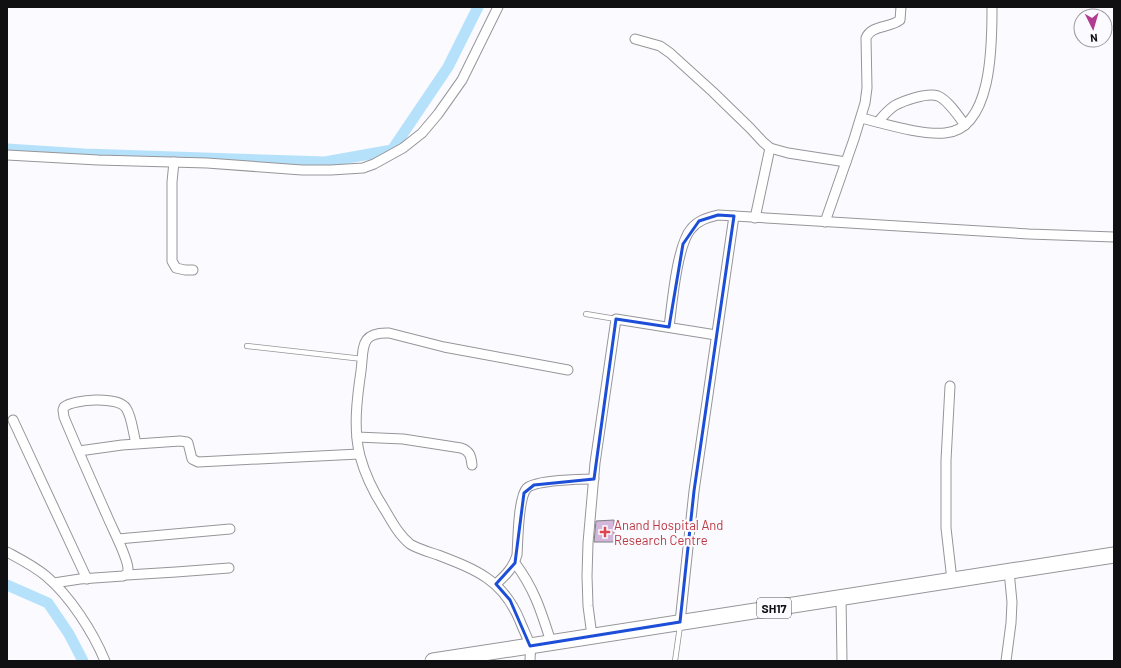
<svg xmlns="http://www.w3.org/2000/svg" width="1121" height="668" font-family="Barlow,sans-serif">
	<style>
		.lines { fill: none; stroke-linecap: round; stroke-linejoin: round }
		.canal { stroke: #b6e1fb; stroke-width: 11 }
		.building { fill: #d2b7db; stroke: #817e82 }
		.service-casing { stroke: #96969a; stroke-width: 6 }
		.minor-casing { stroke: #96969a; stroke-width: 11 }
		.primary-casing { stroke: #96969a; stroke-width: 17 }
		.service { stroke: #fff; stroke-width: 4.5 }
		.minor { stroke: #fff; stroke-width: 9 }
		.primary { stroke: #fff; stroke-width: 15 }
		.marked { fill: none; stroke: #1d4ed8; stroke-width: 3; stroke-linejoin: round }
		.health-dot { fill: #e0444e; stroke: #fafaff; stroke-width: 1.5 }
		.labels { text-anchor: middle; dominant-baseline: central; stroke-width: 4; stroke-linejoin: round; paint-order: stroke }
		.shield { fill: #fafaff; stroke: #565659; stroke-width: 1 }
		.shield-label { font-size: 12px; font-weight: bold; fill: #101012 }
		.health-label { font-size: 13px; fill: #be3a42; stroke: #fafaff; text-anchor: start }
	</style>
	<rect width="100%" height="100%" fill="#fafaff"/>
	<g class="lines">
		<g class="canal">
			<polyline points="7,149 84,154 325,162 392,150 448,67 478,7"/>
			<polyline points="7,585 48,603 69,634 83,661"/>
		</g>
	</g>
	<polygon class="building" points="614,520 614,542 594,542 596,521"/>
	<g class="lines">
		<g class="service-casing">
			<g id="service">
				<polyline points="586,314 616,319"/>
				<polyline points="247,346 363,359"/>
				<polyline points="675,661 680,626"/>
			</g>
		</g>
		<g class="minor-casing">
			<g id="minor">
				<polyline points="635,39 660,46 670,53 713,92 750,128 763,142 770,148 788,153 846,162"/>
				<path d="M861 118C886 124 920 135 945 133 993 129 992 42 992 7"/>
				<path d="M878 122C883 116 887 111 894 106 903 101 927 92 938 96 948 100 959 117 965 125"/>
				<polyline points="7,155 98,160 207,163 302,170 331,170 363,168 374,164 403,148 422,133 438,114 462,80 498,7"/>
				<polyline points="174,162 172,182 172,261 176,268 185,270 193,270"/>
				<polyline points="755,218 770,148"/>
				<path d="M825 222 854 139 865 103 867 88 866 38C871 25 890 28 900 20L901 7"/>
				<path d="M669 327C672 304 677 245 691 229 698 220 707 218 718 215L1029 234 1114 237"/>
				<polyline points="950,386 946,460 946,528 952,580"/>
				<polyline points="13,420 87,579"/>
				<path d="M357 437 403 439 461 448C470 451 471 456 472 465"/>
				<polyline points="79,451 122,445 180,441 187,442 188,443 192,459 198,462 359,454"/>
				<polyline points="118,539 230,529"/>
				<path d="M7 552C20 559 34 566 46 576 70 596 93 632 105 661"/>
				<path d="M515 563C535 590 541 611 551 642"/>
				<polyline points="127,575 176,572 229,568"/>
				<path d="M54 583 80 579 123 576C127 574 128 573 128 569 128 558 113 530 108 518 93 484 78 451 64 417L63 410 64 407C74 399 118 396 126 408 132 417 133 433 136 443"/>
				<path d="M496 584C506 575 513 568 517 555 518 541 518 497 527 488 536 480 581 479 594 479"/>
				<polyline points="841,597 842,661"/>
				<polyline points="680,622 694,491 734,216"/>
				<polyline points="592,636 588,606 587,576 588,543 595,463 616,319 716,335"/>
				<path d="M530 661C530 656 531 651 530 646 528 638 523 629 520 621 503 580 477 570 438 555 429 552 418 549 410 544 399 535 392 522 385 510 374 493 365 475 360 456 353 429 357 398 361 371 364 348 359 332 389 333L444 347 568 370"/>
				<polyline points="1006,661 1011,623 1012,602 1009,571"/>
			</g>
		</g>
		<g class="primary-casing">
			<polyline id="primary" points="433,661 1114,555"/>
		</g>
		<use href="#service" class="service"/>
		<use href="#minor" class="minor"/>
		<use href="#primary" class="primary"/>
	</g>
	<path class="marked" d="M718 215 734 216 694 491 680 622 530 646 510 600 496 584 515 563 524 493 534 485 594 479 616 319 669 327 683 244 699 221Z"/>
	<path class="health-dot" d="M603 526h4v4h4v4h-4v4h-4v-4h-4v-4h4z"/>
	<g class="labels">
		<rect class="shield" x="757" y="598" width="34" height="20" rx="3"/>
		<g class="shield-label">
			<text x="774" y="608">SH17</text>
		</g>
		<g class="health-label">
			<text x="614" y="525">Anand Hospital And<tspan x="614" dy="15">Research Centre</tspan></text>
		</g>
	</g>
	<rect width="1121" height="668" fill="none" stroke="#101012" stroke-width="16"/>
	<g transform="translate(1093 28) rotate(175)"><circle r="19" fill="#fafaff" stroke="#9c9ca0"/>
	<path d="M0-3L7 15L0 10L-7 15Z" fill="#b23a8f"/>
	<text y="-6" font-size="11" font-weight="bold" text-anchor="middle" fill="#101012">N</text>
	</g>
</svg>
